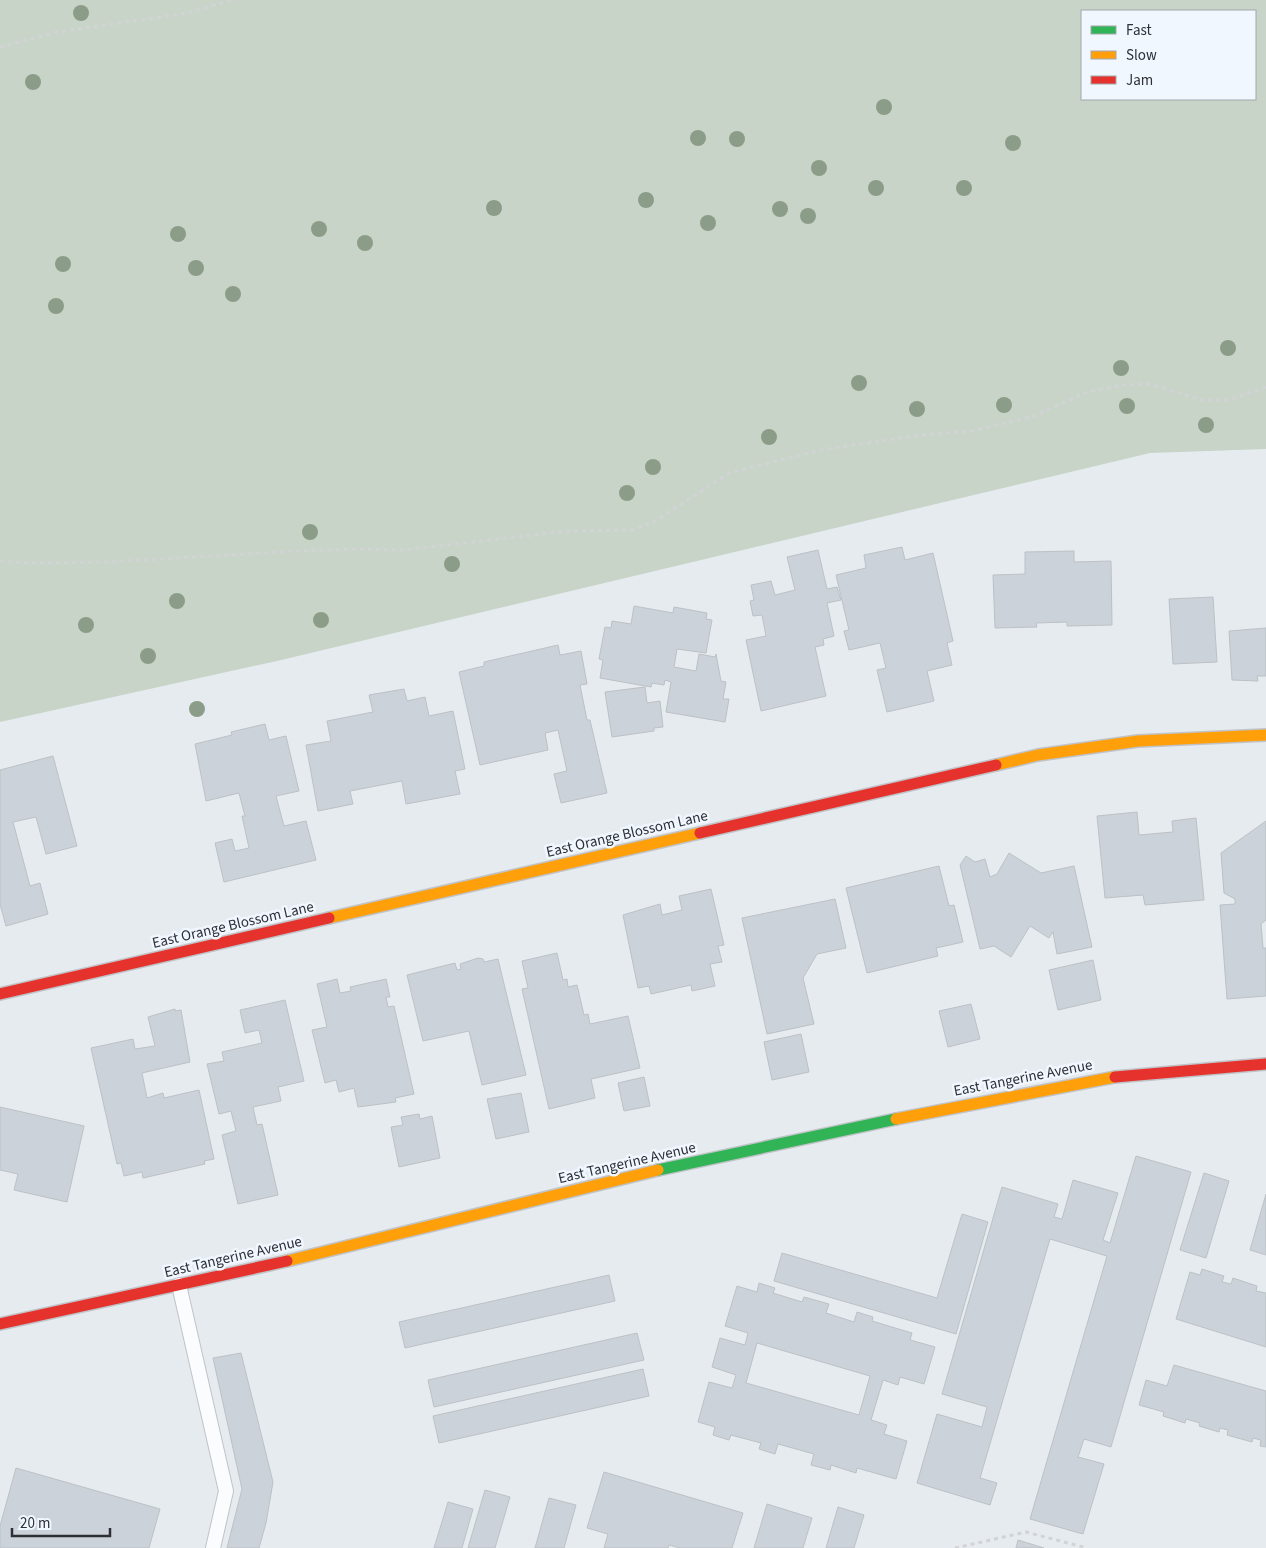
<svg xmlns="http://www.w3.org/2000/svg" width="1266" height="1548" font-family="'Source Sans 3',sans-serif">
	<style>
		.green { fill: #c8d4c8; fill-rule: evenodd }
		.building { fill: #cbd2d9; stroke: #bdc1c5; fill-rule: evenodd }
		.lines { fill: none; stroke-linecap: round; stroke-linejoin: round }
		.lane-casing { stroke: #c0c3c7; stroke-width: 16 }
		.fast-casing { stroke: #c0c3c7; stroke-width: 14 }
		.slow-casing { stroke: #c0c3c7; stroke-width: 14 }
		.jam-casing { stroke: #c0c3c7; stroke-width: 14 }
		.path { stroke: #d2d3d5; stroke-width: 3; stroke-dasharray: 4 4; stroke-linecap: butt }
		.lane { stroke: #fbfcfd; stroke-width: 14 }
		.fast { stroke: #30b455; stroke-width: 11 }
		.slow { stroke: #ff9f0a; stroke-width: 11 }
		.jam { stroke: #e5322d; stroke-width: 11 }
		.tree { fill: #8b9d88 }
		.labels { text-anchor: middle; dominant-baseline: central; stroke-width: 5; stroke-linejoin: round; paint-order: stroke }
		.street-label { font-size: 15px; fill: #2d3034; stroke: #f1f7ff }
	</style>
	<rect width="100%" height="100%" fill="#e6ebf0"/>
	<path class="green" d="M0 0H1266V449L1150 453 277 661 0 722ZM1082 11H1255V99H1082Z"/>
	<g class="building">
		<polygon points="902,547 905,560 933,553 953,641 947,643 952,665 927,671 934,701 887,712 877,670 886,668 880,643 849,650 844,631 849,630 836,575 866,568 864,555"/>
		<polygon points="818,550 827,589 837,587 841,600 827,603 834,636 823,639 824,645 815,647 826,696 761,711 746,640 766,636 762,615 753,616 750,601 754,600 751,585 771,581 775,595 795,590 787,557"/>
		<polygon points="1074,551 1074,562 1111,561 1112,625 1067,626 1067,622 1036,623 1037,627 995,628 993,575 1025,574 1025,552"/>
		<polygon points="1213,597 1217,662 1173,664 1169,599"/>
		<polygon points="634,606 673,613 674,607 707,613 706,619 712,620 706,653 677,649 674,667 696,671 699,654 715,657 716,654 721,681 726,682 723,699 729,699 725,722 666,712 671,682 665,680 664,685 652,683 651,687 600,678 603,660 599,659 605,627 611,628 612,621 631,624"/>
		<polygon points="1266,628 1266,676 1257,676 1258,681 1232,680 1229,631"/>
		<polygon points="558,645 560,655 581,651 587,684 580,685 587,720 590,720 607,793 561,803 554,774 567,771 558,730 545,733 548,750 480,765 459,672 484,666 484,662"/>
		<polygon points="645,687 647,703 660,701 663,727 654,728 654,731 612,737 605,692"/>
		<polygon points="404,689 407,701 425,697 429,716 453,711 465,769 455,771 460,794 406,804 402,781 350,791 353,804 318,811 306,745 331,741 327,721 373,712 369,695"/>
		<polygon points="265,724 269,740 286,736 299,791 276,796 284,826 306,821 316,860 224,882 215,843 232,839 235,851 249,848 242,816 245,816 239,793 206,801 195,744 232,735 231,732"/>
		<polygon points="53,756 77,846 46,854 36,817 13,822 30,886 40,883 48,914 6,926 0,904 0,770"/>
		<polygon points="1137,812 1139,835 1173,832 1172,821 1196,818 1204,900 1145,905 1143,895 1105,898 1097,816"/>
		<polygon points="1266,821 1266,920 1261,924 1263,948 1266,948 1266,996 1227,999 1220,905 1235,904 1235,899 1224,893 1221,853"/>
		<polygon points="1009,853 1041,873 1074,866 1092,947 1057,954 1053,932 1049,938 1030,926 1011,957 994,946 980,949 960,865 966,856 975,862 985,859 990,877 997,874"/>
		<polygon points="939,866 949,906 954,905 963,942 936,948 938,956 867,973 846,888"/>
		<polygon points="711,889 724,945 718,946 722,962 710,964 715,986 692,991 691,985 651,994 649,986 638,988 623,915 660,904 662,915 682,910 679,896"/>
		<polygon points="835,899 846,948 817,954 803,978 814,1024 767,1034 742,918"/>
		<polygon points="557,953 563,980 567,979 568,987 577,985 584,1015 588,1014 590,1024 628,1016 640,1068 591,1079 595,1098 549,1109 522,989 528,988 522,961"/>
		<polygon points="478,958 483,959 484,962 498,959 526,1075 482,1085 469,1031 423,1041 407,975 455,963 457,970 461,969 460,964"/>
		<polygon points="1093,960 1101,1000 1058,1010 1049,970"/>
		<polygon points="337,979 340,993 351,991 350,987 386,979 390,997 386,997 388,1007 394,1006 414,1094 395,1098 396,1102 358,1107 354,1088 339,1092 336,1080 325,1083 312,1030 327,1027 317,984"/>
		<polygon points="285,1000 304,1081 278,1087 281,1101 253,1107 257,1125 262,1124 278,1195 238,1204 222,1135 236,1131 231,1111 219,1114 207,1064 224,1061 222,1052 262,1043 259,1030 245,1033 240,1010"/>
		<polygon points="971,1004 980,1039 948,1047 939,1011"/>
		<polygon points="175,1009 175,1011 181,1010 190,1062 142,1073 147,1098 163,1093 164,1098 199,1090 214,1159 204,1161 205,1164 143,1178 142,1172 124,1176 121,1163 117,1164 91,1048 133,1039 135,1049 155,1046 148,1017"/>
		<polygon points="801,1034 809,1072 772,1080 764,1042"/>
		<polygon points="644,1077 650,1106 624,1111 618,1083"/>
		<polygon points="521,1093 529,1132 496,1139 487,1099"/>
		<polygon points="0,1107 84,1126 67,1202 14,1190 18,1174 0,1170"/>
		<polygon points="419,1114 420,1119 432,1116 440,1158 399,1167 391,1127 403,1125 401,1117"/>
		<polygon points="1136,1156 1191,1172 1111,1447 1084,1439 1078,1457 1104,1464 1083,1534 1030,1519 1107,1256 1050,1239 980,1478 997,1483 990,1505 917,1483 937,1414 982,1427 987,1407 942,1394 1002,1187 1058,1204 1054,1217 1062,1219 1073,1180 1118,1193 1103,1240 1110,1243"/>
		<polygon points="1204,1173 1229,1181 1206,1258 1180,1250"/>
		<polygon points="1266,1194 1266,1255 1250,1250"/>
		<polygon points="962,1214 988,1222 956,1334 774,1281 782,1253 937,1298"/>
		<polygon points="1202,1269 1224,1276 1222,1282 1231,1284 1233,1278 1257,1286 1256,1291 1266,1293 1266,1347 1176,1319 1190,1272 1200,1275"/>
		<polygon points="609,1275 615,1301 405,1348 399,1322"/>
		<path d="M759 1283 775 1288 773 1293 802 1302 804 1297 829 1304 826 1313 854 1322 857 1312 873 1317 872 1321 912 1333 910 1340 935 1347 924 1384 900 1377 898 1385 883 1380 871 1420 887 1425 884 1434 907 1441 896 1479 857 1468 856 1473 831 1465 830 1470 811 1465 814 1454 778 1444 775 1454 759 1449 761 1443 731 1435 729 1440 713 1435 715 1427 698 1422 709 1382 732 1388 736 1375 712 1367 720 1338 745 1345 748 1333 725 1326 737 1286 757 1292ZM757 1343 870 1376 859 1415 746 1383Z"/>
		<polygon points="637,1333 644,1360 434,1407 428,1380"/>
		<polygon points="241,1353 273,1482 266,1523 259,1548 227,1548 242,1489 213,1358"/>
		<polygon points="1174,1365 1266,1391 1266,1447 1260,1446 1261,1440 1253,1438 1252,1442 1227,1435 1228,1430 1220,1428 1219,1432 1199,1426 1200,1423 1186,1419 1185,1423 1163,1416 1164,1412 1139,1405 1146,1380 1167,1386"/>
		<polygon points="643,1369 649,1396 439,1443 433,1416"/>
		<polygon points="16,1468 160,1509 149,1548 0,1548 0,1526"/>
		<polygon points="604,1472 743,1513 732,1548 680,1548 669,1545 668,1548 604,1548 608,1534 587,1528"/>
		<polygon points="485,1490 510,1497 495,1548 468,1548"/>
		<polygon points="549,1498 576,1505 564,1548 535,1548"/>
		<polygon points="448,1502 473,1509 462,1548 434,1548"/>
		<polygon points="767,1504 812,1518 803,1548 754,1548"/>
		<polygon points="838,1507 864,1515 854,1548 826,1548"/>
		<polygon points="1018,1540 1044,1548 1016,1548"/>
	</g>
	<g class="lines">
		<g class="lane-casing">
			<polyline id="lane" points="179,1285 226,1491 213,1548"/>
		</g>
		<g class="fast-casing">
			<polyline id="fast" points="658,1170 896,1119"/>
		</g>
		<g class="slow-casing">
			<g id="slow">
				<polyline points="996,765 1038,755 1138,741 1266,735"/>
				<polyline points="329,918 700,833"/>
				<polyline points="896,1119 1115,1077"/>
				<polyline points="287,1261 658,1170"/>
			</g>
		</g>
		<g class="jam-casing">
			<g id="jam">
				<polyline points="700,833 996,765"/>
				<polyline points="0,994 329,918"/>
				<polyline points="1115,1077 1266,1064"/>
				<polyline points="0,1324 287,1261"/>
			</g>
		</g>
		<g class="path">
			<polyline points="0,47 57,32 188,13 232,0"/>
			<polyline points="0,561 24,563 106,562 297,551 356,549 404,550 568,531 634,530 657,520 729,473 821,450 921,435 972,431 1034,416 1087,392 1124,385 1150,384 1202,400 1229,400 1266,387"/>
			<polyline points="955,1548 1026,1532 1087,1548"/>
		</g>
		<use href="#lane" class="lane"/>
		<use href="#fast" class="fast"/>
		<use href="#slow" class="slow"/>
		<use href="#jam" class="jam"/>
	</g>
	<g class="tree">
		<circle cx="81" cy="13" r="8"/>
		<circle cx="33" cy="82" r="8"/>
		<circle cx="884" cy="107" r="8"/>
		<circle cx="698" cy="138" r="8"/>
		<circle cx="737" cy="139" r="8"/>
		<circle cx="1013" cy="143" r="8"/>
		<circle cx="819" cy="168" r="8"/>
		<circle cx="876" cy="188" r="8"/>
		<circle cx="964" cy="188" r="8"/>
		<circle cx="646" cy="200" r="8"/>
		<circle cx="494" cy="208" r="8"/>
		<circle cx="780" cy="209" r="8"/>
		<circle cx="808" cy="216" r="8"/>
		<circle cx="708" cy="223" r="8"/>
		<circle cx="319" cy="229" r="8"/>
		<circle cx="178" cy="234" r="8"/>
		<circle cx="365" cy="243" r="8"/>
		<circle cx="63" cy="264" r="8"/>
		<circle cx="196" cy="268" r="8"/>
		<circle cx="233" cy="294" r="8"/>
		<circle cx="56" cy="306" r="8"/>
		<circle cx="1228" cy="348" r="8"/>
		<circle cx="1121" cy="368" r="8"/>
		<circle cx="859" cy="383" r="8"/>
		<circle cx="1004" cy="405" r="8"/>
		<circle cx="1127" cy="406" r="8"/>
		<circle cx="917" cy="409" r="8"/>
		<circle cx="1206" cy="425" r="8"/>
		<circle cx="769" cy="437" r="8"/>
		<circle cx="653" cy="467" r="8"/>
		<circle cx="627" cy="493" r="8"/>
		<circle cx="310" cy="532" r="8"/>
		<circle cx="452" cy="564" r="8"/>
		<circle cx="177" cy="601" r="8"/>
		<circle cx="321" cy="620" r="8"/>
		<circle cx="86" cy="625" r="8"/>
		<circle cx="148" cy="656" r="8"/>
		<circle cx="197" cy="709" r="8"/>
	</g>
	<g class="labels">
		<g class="street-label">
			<text transform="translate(627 834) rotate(-13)">East Orange Blossom Lane</text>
			<text transform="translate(233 925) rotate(-13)">East Orange Blossom Lane</text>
			<text transform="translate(1023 1078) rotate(-11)">East Tangerine Avenue</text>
			<text transform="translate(627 1163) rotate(-13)">East Tangerine Avenue</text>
			<text transform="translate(233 1257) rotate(-13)">East Tangerine Avenue</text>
		</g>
	</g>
	<rect x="1081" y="10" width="175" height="90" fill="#f1f7ff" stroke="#a3a7ae"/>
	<rect x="1091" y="26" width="25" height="8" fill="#30b455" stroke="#a3a7ae"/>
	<text x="1126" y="35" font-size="15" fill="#2d3034">Fast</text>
	<rect x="1091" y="51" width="25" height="8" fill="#ff9f0a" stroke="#a3a7ae"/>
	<text x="1126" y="60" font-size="15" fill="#2d3034">Slow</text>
	<rect x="1091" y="76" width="25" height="8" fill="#e5322d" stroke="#a3a7ae"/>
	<text x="1126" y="85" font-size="15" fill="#2d3034">Jam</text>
	<path d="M12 1528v8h98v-8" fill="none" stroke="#2d3034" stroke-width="2.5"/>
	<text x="20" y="1528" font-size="15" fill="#2d3034" stroke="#f1f7ff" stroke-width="4" paint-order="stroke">20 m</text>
</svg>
